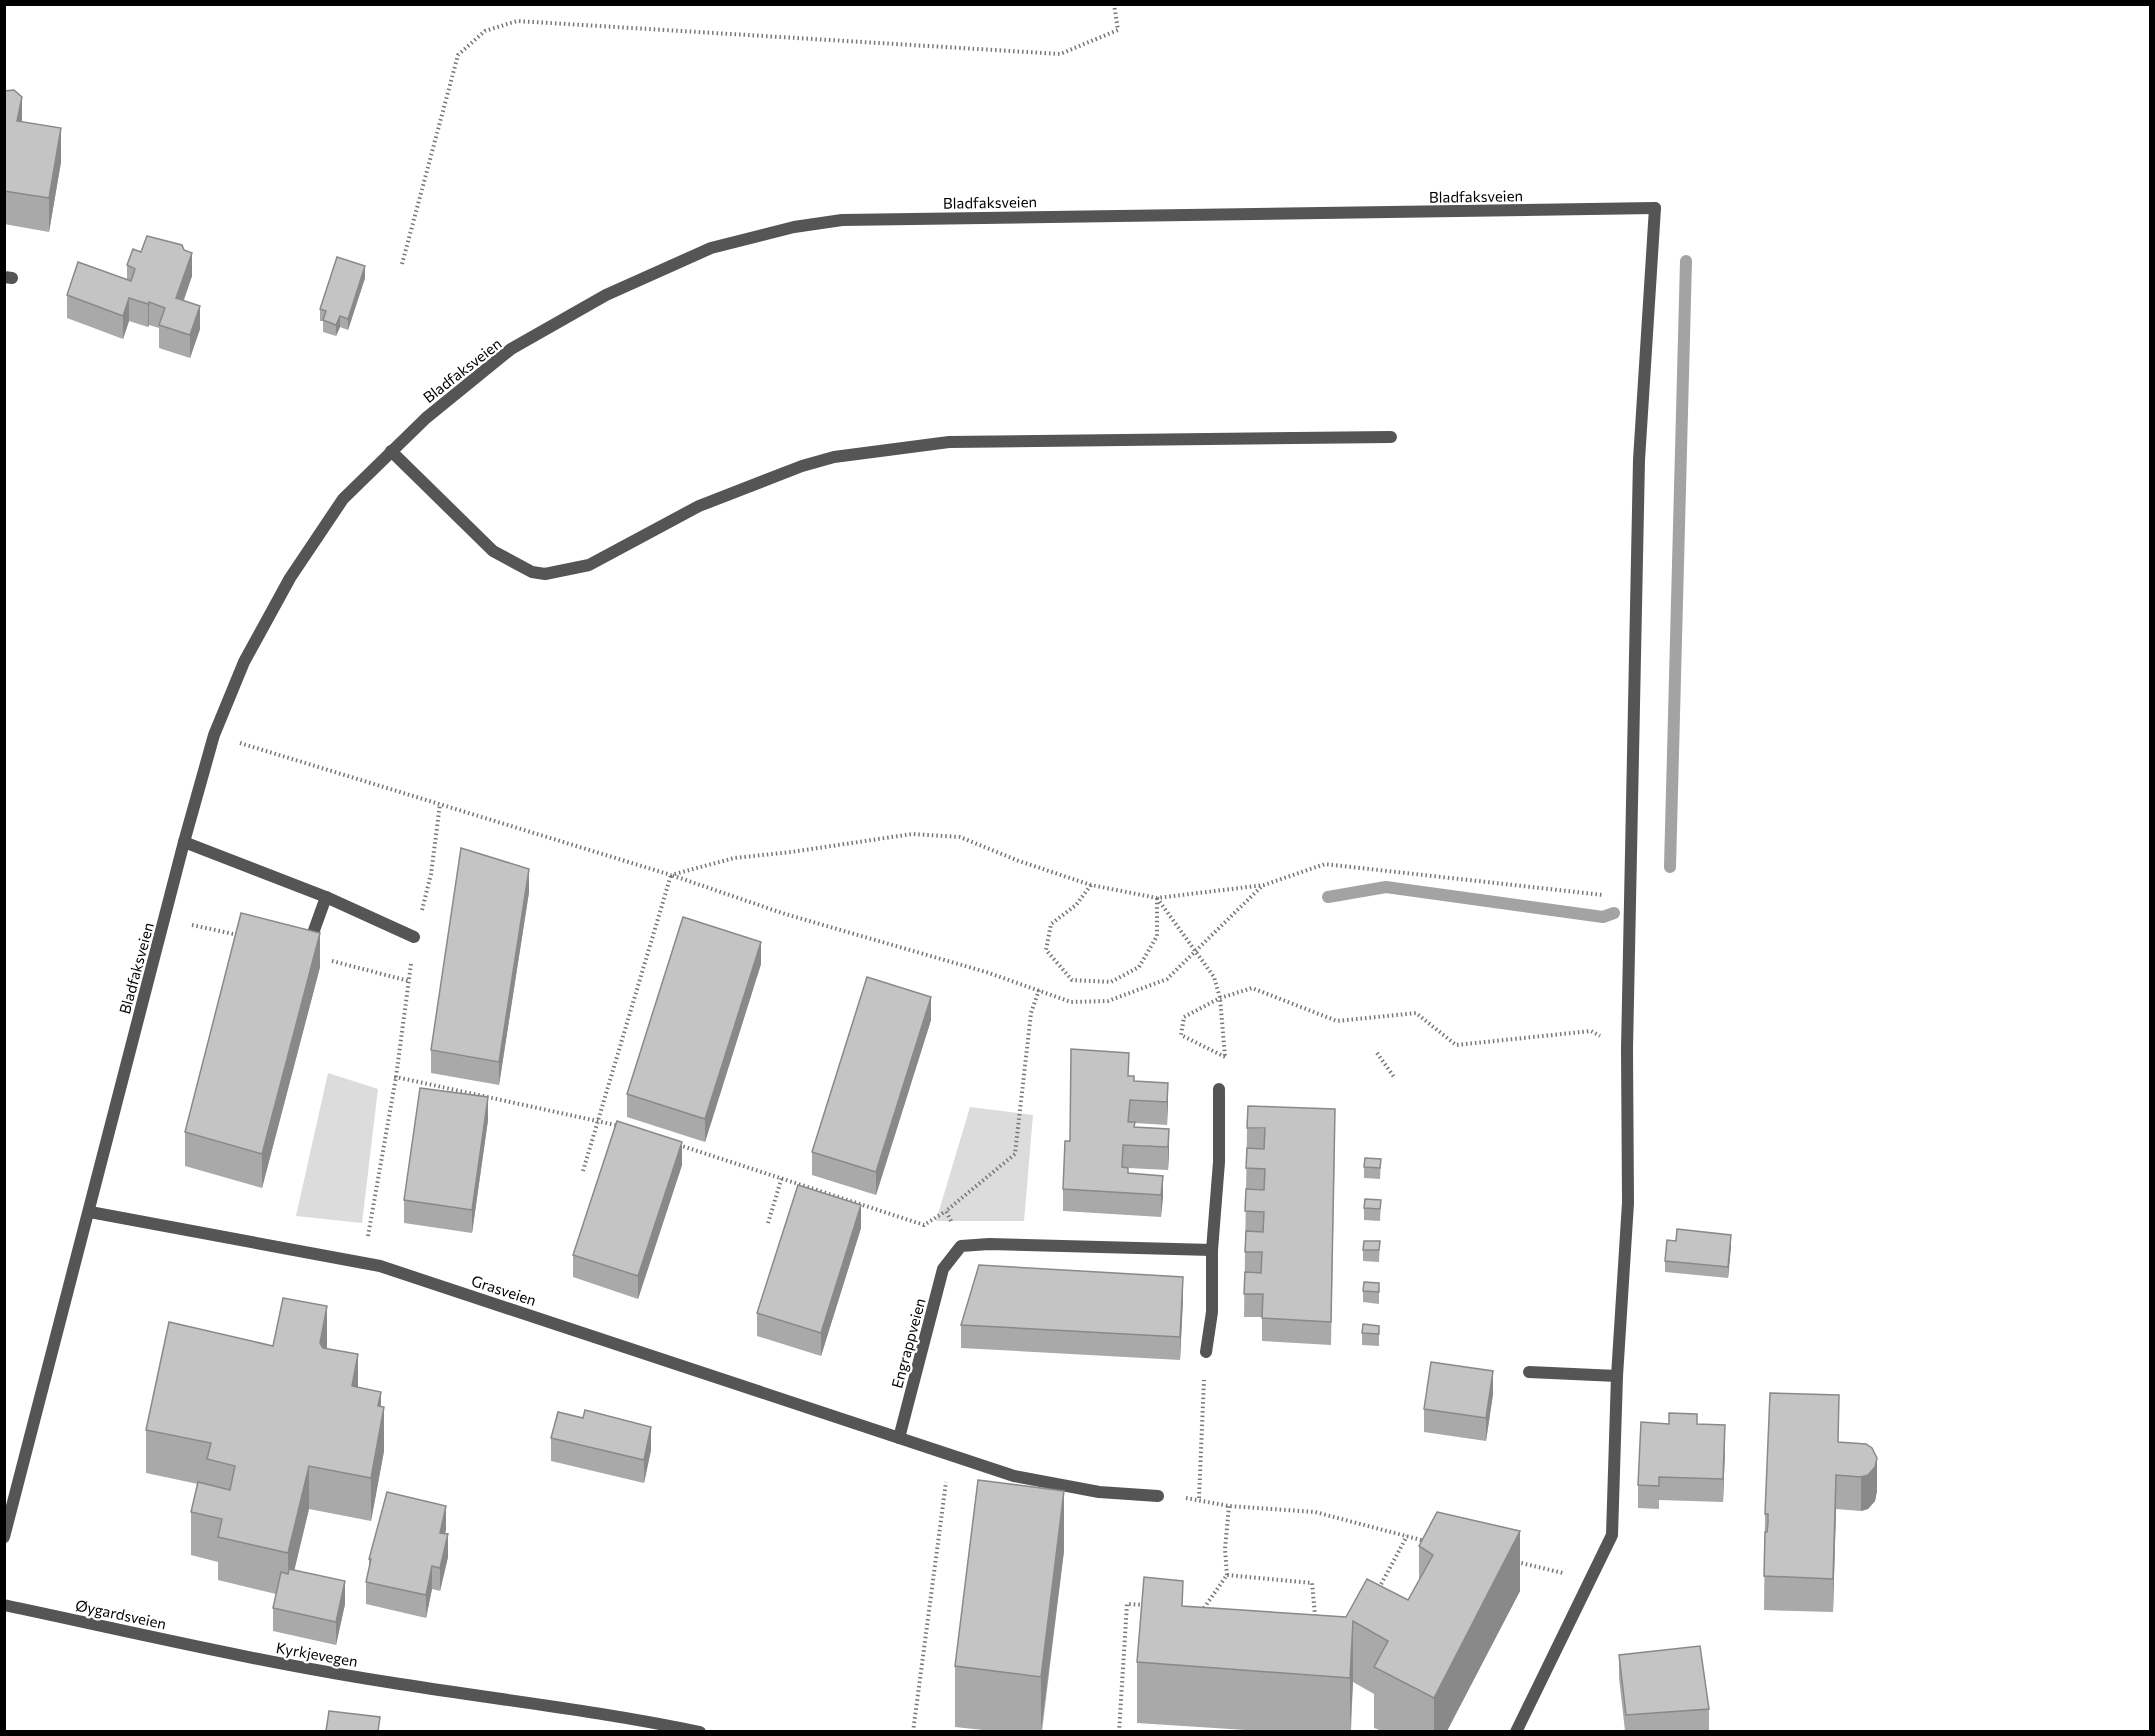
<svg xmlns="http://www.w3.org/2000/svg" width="2155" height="1736" font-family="Commissioner,sans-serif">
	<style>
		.green { fill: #dcdcdc }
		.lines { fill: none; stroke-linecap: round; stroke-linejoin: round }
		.stream { stroke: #a3a3a3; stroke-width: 12 }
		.path { stroke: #777; stroke-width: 4; stroke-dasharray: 1.5 3; stroke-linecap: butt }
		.service { stroke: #555; stroke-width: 12 }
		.minor { stroke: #555; stroke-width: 12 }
		.tertiary { stroke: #555; stroke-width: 12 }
		.wall { fill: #a9a9a9 }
		.shaded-wall { fill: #898989 }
		.building { fill: #c4c4c4; stroke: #898989; stroke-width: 1.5 }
		.labels { text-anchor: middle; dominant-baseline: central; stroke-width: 4.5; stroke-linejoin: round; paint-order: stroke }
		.street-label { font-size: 15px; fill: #000; stroke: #fff }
	</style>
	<rect width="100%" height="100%" fill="#fff"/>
	<g class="green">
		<polygon points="328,1073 378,1089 362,1223 296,1216"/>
		<polygon points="970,1107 1033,1115 1024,1221 936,1221"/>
	</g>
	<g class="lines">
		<g class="stream">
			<polyline points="1670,867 1686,261"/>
			<polyline points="1328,897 1386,887 1603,917 1614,913"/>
		</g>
		<g class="path">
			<polyline points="402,264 458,55 485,31 517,21 1060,54 1118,30 1114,4"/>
			<polyline points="240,743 671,875 734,858 791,852 912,834 960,837 1019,861 1091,885 1157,898 1264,885 1325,864 1603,895"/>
			<polyline points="1091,885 1076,905 1051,924 1046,950 1072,980 1111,982 1139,967 1157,936 1157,898"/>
			<polyline points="1157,898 1214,977 1220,998 1225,1057"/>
			<polyline points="422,910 431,874 440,804"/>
			<polyline points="192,925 238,935"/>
			<polyline points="332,961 409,981"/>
			<polyline points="411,964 396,1077 620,1126"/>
			<polyline points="1377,1053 1394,1077"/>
			<polyline points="1225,1057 1181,1035 1184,1017 1220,998 1252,988 1337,1021 1416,1013 1456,1045 1591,1031 1600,1036"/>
			<polyline points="679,1145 924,1225 946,1211"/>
			<polyline points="583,1171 671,875 785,914 986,972 1071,1002 1108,1001 1167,979 1263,885"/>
			<polyline points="951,1221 946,1211 1015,1154 1031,1013 1039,990"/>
			<polyline points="768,1223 782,1177"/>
			<polyline points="368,1236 396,1077"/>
			<polyline points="1186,1498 1229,1506 1315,1512 1425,1541"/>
			<polyline points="1199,1498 1204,1380"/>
			<polyline points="1517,1562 1563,1573"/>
			<polyline points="1227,1575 1225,1549 1229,1506"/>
			<polyline points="1379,1588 1407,1536"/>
			<polyline points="1204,1608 1227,1575 1312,1583 1315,1615"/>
			<polyline points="913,1732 946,1482"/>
			<polyline points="1119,1732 1127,1604 1146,1605"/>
		</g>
		<g class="service">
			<polyline points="184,842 326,897 414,937"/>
			<polyline points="308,947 326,897"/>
			<polyline points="1529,1372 1617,1376"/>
			<polyline points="1516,1732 1612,1535 1617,1376 1628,1203 1627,1049 1639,460 1655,208"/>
		</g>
		<g class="minor">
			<polyline points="4,277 12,278"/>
			<polyline points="391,451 493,551 532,572 545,574 589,565 699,506 802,466 834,457 949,442 1391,437"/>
			<polyline points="90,1212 380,1266 1014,1476 1099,1492 1158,1496"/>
			<polyline points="1206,1352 1212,1312 1212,1250 1219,1162 1219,1089"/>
			<polyline points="899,1438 943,1269 961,1246 989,1244 1212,1250"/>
			<polyline points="4,1537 184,842 214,735 244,662 290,578 343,499 426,418 511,349 606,295 711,248 794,227 842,220 1655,208"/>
		</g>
		<path class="tertiary" d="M4 1605C136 1633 267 1664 400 1684 501 1700 601 1711 700 1732"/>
	</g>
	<g class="wall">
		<polygon points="4,91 22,122 61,162 49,232 4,224"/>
		<polygon points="141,252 192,276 184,300 200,329 190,358 159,348 159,328 149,325 148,327 129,321 123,339 67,318 67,295 127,279 127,265"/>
		<polygon points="365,278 348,330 340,327 336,336 323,332 323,321 320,321 320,309"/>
		<polygon points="529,892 499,1085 431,1073 431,1050"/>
		<polygon points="761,964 705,1142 627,1117 627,1094"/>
		<polygon points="320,967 262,1188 185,1166 185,1132"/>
		<polygon points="931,1020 876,1195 812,1175 812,1152"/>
		<polygon points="1129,1076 1134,1081 1168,1083 1167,1125 1135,1123 1135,1127 1169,1129 1169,1152 1168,1170 1128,1168 1128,1173 1163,1176 1161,1217 1063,1211 1063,1189 1070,1141"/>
		<polygon points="488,1120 472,1233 404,1223 404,1200"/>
		<polygon points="1247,1128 1335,1132 1331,1345 1262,1341 1262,1317 1244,1317"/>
		<polygon points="1381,1159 1380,1179 1364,1178 1364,1167"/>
		<polygon points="682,1165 638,1299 573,1277 573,1255"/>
		<polygon points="1381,1200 1380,1221 1364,1220 1364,1208"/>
		<polygon points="861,1228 821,1356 757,1336 757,1313"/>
		<polygon points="1380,1241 1379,1262 1363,1261 1363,1250"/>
		<polygon points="1731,1246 1728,1278 1665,1272 1665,1261"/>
		<polygon points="1379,1283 1379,1304 1363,1302 1363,1291"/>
		<polygon points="1183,1299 1180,1360 961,1348 961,1325"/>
		<polygon points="1379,1326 1379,1346 1362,1345 1362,1333"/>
		<polygon points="273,1346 327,1348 358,1387 381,1407 384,1451 371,1521 309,1509 294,1570 345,1604 336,1645 273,1631 273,1608 276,1594 218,1580 218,1562 191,1555 191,1512 198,1484 146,1473 146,1430"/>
		<polygon points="1493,1394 1486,1441 1424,1432 1424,1409"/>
		<polygon points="1697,1424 1725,1448 1723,1502 1659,1500 1659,1509 1638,1508 1638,1485"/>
		<polygon points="551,1438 651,1450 644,1483 551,1461"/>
		<polygon points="1838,1442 1877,1491 1875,1501 1868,1509 1861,1511 1836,1509 1833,1612 1764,1610 1765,1514"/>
		<polygon points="446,1529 445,1534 448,1557 440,1591 432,1589 426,1618 366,1604 366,1582 369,1569 369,1559"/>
		<polygon points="1419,1546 1520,1591 1447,1731 1382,1731 1374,1728 1374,1694 1353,1682 1351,1731 1261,1731 1137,1723 1137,1662 1183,1606 1346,1617 1408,1600 1419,1581"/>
		<polygon points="1064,1551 1042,1731 992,1731 955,1727 955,1666"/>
		<polygon points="1619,1655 1709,1709 1709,1731 1625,1731 1619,1678"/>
	</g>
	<g class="shaded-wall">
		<polygon points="22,97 22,131 17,121"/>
		<polygon points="61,128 61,162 49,232 49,198"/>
		<polygon points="192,253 192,276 176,321 176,298"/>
		<polygon points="365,266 365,278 348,330 348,319"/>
		<polygon points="129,298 129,321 123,339 123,316"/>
		<polygon points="149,302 149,325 148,327 148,304"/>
		<polygon points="200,306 200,329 190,358 190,335"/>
		<polygon points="340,316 340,327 336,336 336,325"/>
		<polygon points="529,869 529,892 499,1085 499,1062"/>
		<polygon points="320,933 320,967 262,1188 262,1154"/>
		<polygon points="761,942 761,964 705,1142 705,1119"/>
		<polygon points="931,997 931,1020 876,1195 876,1172"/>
		<polygon points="1168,1083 1168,1106 1167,1125 1167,1102"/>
		<polygon points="488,1097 488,1120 472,1233 472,1210"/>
		<polygon points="1169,1129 1169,1152 1168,1170 1168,1147"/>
		<polygon points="682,1142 682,1165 638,1299 638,1276"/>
		<polygon points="1163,1176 1163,1198 1161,1217 1161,1195"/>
		<polygon points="861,1205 861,1228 821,1356 821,1333"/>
		<polygon points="1731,1235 1731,1246 1728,1278 1728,1267"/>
		<polygon points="1183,1277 1183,1299 1180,1360 1180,1337"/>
		<polygon points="327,1306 327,1350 320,1387 320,1343"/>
		<polygon points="358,1354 358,1397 352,1386"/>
		<polygon points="1493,1371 1493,1394 1486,1441 1486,1418"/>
		<polygon points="381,1392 381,1424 384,1407 384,1451 371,1521 371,1478 378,1406"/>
		<polygon points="1725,1425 1725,1448 1723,1502 1723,1479"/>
		<polygon points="651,1427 651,1450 644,1483 644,1460"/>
		<polygon points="1877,1458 1877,1491 1875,1501 1868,1509 1861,1511 1861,1477"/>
		<polygon points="309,1466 309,1509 288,1597 288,1553"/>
		<polygon points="1836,1475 1836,1509 1833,1612 1833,1579"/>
		<polygon points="1064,1491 1064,1551 1041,1731 1041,1677"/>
		<polygon points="446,1506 446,1529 440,1556 440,1533"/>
		<polygon points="1520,1531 1520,1591 1447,1731 1434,1731 1434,1698"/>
		<polygon points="448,1534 448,1557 440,1591 440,1568"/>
		<polygon points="432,1566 432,1589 426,1618 426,1595"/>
		<polygon points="345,1581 345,1604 336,1645 336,1622"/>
		<polygon points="1353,1621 1353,1682 1350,1731 1350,1678"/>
	</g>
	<g class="building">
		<polygon points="14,90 22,97 17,121 61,128 49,198 4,191 4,91"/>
		<polygon points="147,236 182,245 184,250 192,253 176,298 200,306 190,335 159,325 165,308 149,302 148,304 129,298 123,316 67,295 78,262 131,281 135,269 127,265 133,249 141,252"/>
		<polygon points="337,257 365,266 348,319 340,316 336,325 323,320 326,311 320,309"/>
		<polygon points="461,848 529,869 499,1062 431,1050"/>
		<polygon points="241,913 320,933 262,1154 185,1132"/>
		<polygon points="683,917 761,942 705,1119 627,1094"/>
		<polygon points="867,977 931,997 876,1172 812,1152"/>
		<polygon points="1071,1049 1129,1053 1128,1076 1134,1076 1134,1081 1168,1083 1167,1102 1130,1100 1128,1122 1135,1122 1134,1127 1169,1129 1168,1147 1123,1145 1122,1167 1128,1168 1128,1173 1163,1176 1161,1195 1063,1189 1065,1141 1070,1141"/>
		<polygon points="420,1088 488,1097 472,1210 404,1200"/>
		<polygon points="1248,1106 1335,1109 1331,1322 1262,1318 1263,1294 1244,1294 1245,1272 1261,1273 1262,1252 1245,1252 1246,1231 1263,1232 1264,1212 1245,1211 1246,1189 1264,1190 1265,1169 1246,1168 1247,1148 1264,1149 1265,1128 1247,1128"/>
		<polygon points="617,1121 682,1142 638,1276 573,1255"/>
		<polygon points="1365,1158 1381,1159 1380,1168 1364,1167"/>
		<polygon points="798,1185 861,1205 821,1333 757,1313"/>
		<polygon points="1365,1199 1381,1200 1380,1209 1364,1208"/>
		<polygon points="1677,1229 1731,1235 1728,1267 1665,1261 1667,1240 1676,1241"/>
		<polygon points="1364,1241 1380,1241 1379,1250 1363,1250"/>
		<polygon points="979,1265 1183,1277 1180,1337 961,1325"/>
		<polygon points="1364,1282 1379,1283 1379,1292 1363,1291"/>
		<polygon points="283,1298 327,1306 320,1343 323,1348 358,1354 352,1386 381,1392 378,1406 384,1407 371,1478 309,1466 288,1553 218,1537 222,1519 191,1512 198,1482 230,1490 235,1466 207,1459 211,1443 146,1430 169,1322 273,1346"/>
		<polygon points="1363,1324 1379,1326 1379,1334 1362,1333"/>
		<polygon points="1431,1362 1493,1371 1486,1418 1424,1409"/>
		<polygon points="1770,1393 1839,1395 1838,1442 1866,1444 1872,1448 1877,1458 1875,1467 1868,1475 1861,1477 1836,1475 1833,1579 1764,1576 1765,1532 1767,1532 1768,1523 1768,1514 1765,1514"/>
		<polygon points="585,1410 651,1427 644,1460 551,1438 558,1412 583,1418"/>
		<polygon points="1669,1413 1697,1414 1697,1424 1725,1425 1723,1479 1659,1477 1659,1486 1638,1485 1641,1422 1669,1424"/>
		<polygon points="978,1480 1064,1491 1041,1677 955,1666"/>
		<polygon points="387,1492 446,1506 440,1533 448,1534 440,1568 432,1566 426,1595 366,1582 371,1559 369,1559"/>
		<polygon points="1437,1512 1520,1531 1434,1698 1374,1667 1388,1641 1353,1621 1350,1678 1137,1662 1144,1577 1183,1581 1182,1606 1346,1617 1367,1579 1408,1600 1433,1555 1419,1546"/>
		<polygon points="289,1569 345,1581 336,1622 273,1608 281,1572 288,1574"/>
		<polygon points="1700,1646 1709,1709 1626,1715 1619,1655"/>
		<polygon points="329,1711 380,1717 378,1731 326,1731"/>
	</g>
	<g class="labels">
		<g class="street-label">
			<text transform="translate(1476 196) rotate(-1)">Bladfaksveien</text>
			<text transform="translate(990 202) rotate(-1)">Bladfaksveien</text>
			<text transform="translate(462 370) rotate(-38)">Bladfaksveien</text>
			<text transform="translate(136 968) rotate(-75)">Bladfaksveien</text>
			<text transform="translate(504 1290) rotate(18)">Grasveien</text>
			<text transform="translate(908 1343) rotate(-75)">Engrappveien</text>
			<text transform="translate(121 1614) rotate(12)">Øygardsveien</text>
			<text transform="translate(317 1654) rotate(10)">Kyrkjevegen</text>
		</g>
	</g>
	<rect width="2155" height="1736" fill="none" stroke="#000000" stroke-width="12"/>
</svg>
